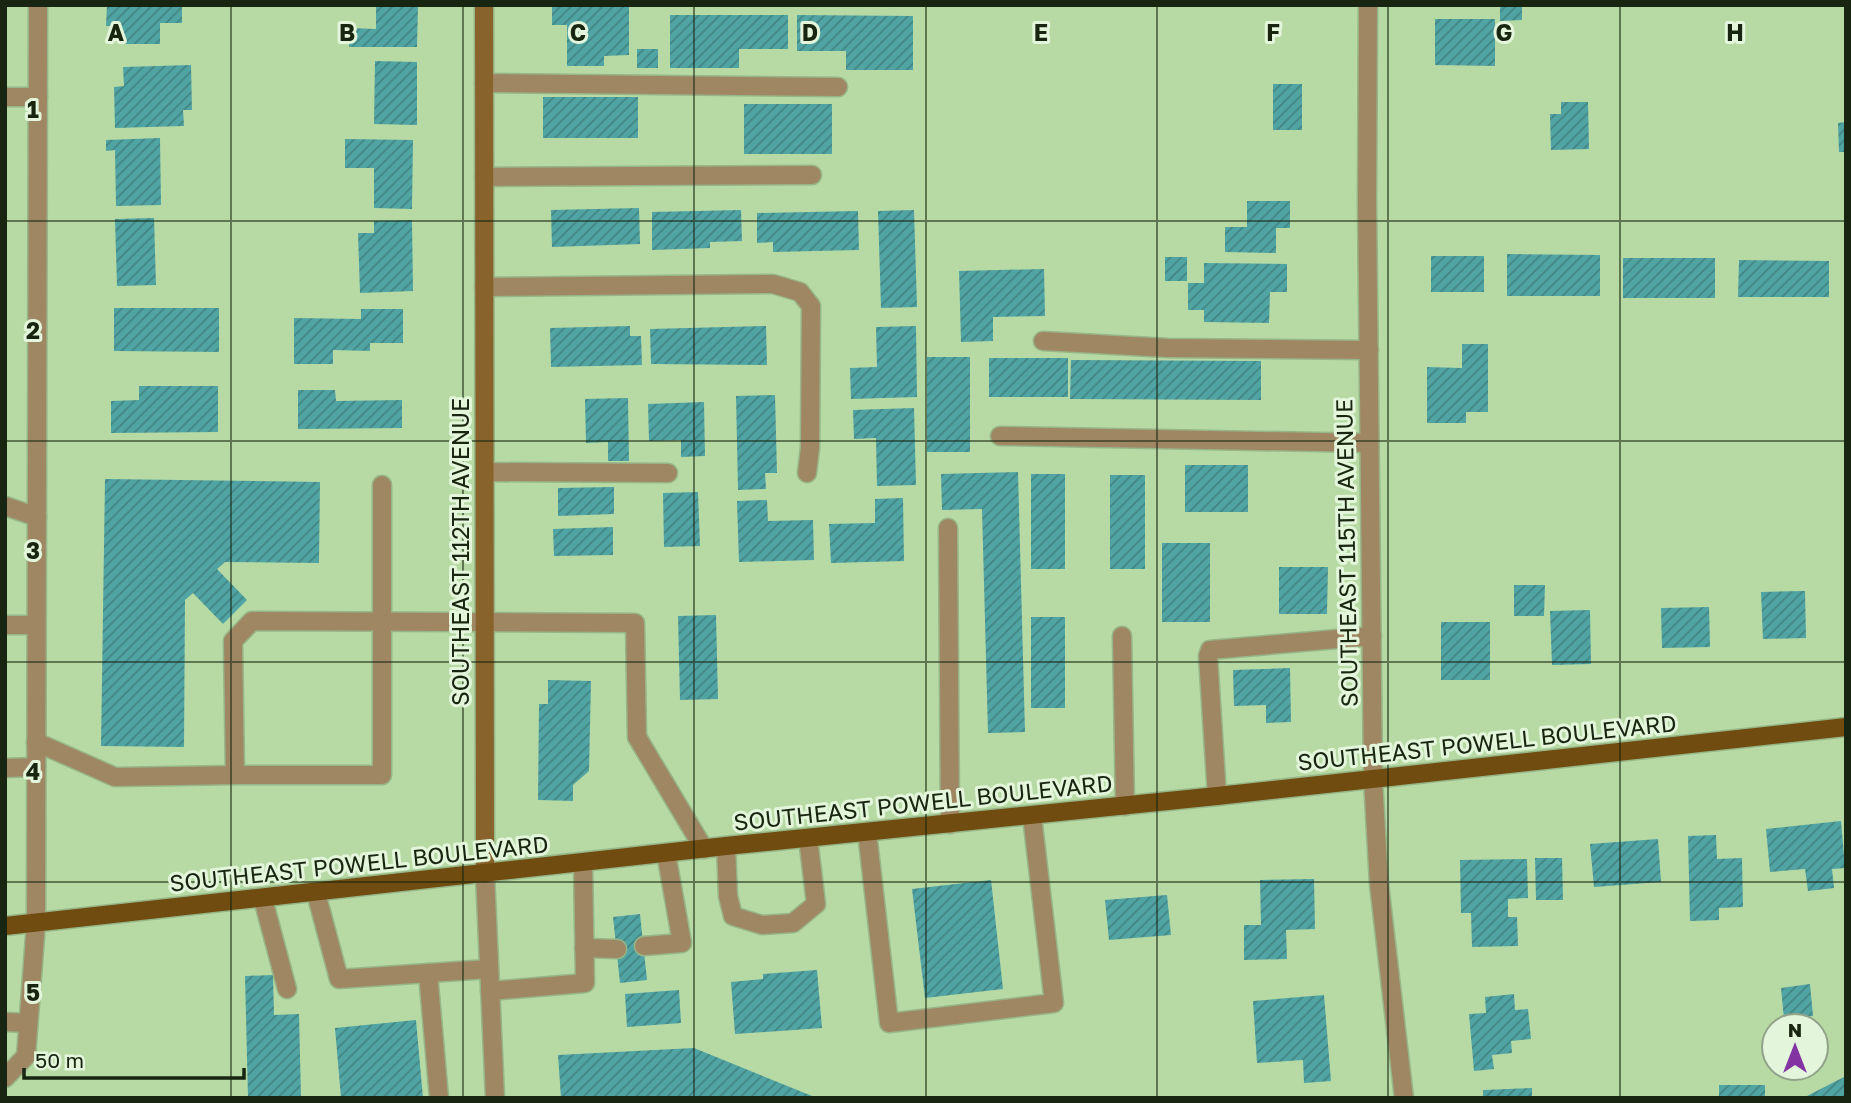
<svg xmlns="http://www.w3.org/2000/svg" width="1851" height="1103" font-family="'Golos Text',sans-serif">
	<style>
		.building { fill: url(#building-hatch) }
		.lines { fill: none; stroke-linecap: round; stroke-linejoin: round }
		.service-casing { stroke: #97b687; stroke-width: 21 }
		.minor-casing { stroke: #97b687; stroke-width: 21 }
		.tertiary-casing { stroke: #97b687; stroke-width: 21 }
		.secondary-casing { stroke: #97b687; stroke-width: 21 }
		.primary-casing { stroke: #97b687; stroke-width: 21 }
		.service { stroke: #a08764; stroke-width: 18 }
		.minor { stroke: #a08764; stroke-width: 18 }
		.tertiary { stroke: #a08764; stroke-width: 18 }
		.secondary { stroke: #88632c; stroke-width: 18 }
		.primary { stroke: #704c10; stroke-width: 18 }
		.grid { fill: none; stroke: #182510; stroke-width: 2; stroke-opacity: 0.55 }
		.labels { text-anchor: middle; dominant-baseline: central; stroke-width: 6; stroke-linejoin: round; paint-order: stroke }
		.street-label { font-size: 23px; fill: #182510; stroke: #e3f5da }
		.grid-label { font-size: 23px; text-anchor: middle; font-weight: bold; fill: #182510; stroke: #e3f5da; stroke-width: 6; stroke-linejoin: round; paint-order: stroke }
	</style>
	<defs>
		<pattern id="building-hatch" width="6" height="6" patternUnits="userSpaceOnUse" patternTransform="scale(1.75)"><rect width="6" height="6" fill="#50a4a3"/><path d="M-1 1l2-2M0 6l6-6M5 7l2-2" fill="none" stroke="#418583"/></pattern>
	</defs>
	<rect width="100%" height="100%" fill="#b7daa5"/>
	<g class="building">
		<polygon points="107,5 182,5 182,23 160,23 160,44 121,44 121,26 106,26"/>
		<polygon points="376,5 418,5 417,47 349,47 349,28 376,29"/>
		<polygon points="1500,5 1522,5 1522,20 1500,21"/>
		<polygon points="552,6 629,6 629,55 604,56 604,66 567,66 567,25 552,25"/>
		<polygon points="670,15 788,15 788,49 739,49 739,68 670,68"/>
		<polygon points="797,15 913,16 913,70 846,70 846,51 797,51"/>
		<polygon points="1435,19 1495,19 1495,66 1435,65"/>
		<rect x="637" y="49" width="21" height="19"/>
		<polygon points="375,61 417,62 417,125 374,124"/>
		<polygon points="191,65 192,110 183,110 184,126 115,128 114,87 124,86 123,67"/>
		<rect x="1273" y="84" width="29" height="46"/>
		<rect x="543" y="97" width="95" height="41"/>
		<polygon points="1561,102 1588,102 1589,149 1551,150 1550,114 1561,114"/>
		<rect x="744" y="104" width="88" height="50"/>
		<polygon points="1846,122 1846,152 1839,152 1838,123"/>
		<polygon points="160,138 161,205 116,206 115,150 106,151 106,140"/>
		<polygon points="345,139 413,140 412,209 374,208 374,168 345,168"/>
		<polygon points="1247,201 1290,201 1290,228 1276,228 1276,253 1225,252 1225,227 1247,227"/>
		<polygon points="639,208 640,244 552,247 551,210"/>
		<polygon points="741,210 742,241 710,242 710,248 652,250 652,212"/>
		<polygon points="914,210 917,307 881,308 878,211"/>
		<polygon points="858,211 859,250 773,252 773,242 757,243 757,213"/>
		<polygon points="154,218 156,285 117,286 115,219"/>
		<polygon points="412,220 413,291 360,293 358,233 374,233 374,221"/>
		<polygon points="1507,254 1600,255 1600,296 1507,296"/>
		<rect x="1431" y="256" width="53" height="36"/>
		<rect x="1165" y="257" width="22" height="24"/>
		<rect x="1623" y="258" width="92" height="40"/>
		<polygon points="1739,260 1829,261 1829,297 1738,297"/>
		<polygon points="1204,263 1287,264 1287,292 1270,292 1269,323 1204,322 1204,310 1188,310 1188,283 1204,283"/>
		<polygon points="1044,269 1045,316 993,317 993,341 961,342 959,271"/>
		<polygon points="114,308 219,308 219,352 114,351"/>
		<polygon points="361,309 403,309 403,343 370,343 370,351 333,350 333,364 294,364 294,318 361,319"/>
		<polygon points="630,326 630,336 641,336 642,365 551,367 550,328"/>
		<polygon points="766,326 767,365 651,364 650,329"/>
		<polygon points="916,326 917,397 851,399 850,368 877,367 876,327"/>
		<polygon points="1462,344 1488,344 1488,412 1466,412 1466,423 1427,423 1427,367 1462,368"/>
		<rect x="927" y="357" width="43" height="95"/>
		<rect x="989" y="358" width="79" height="39"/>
		<polygon points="1071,360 1261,361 1261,400 1070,399"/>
		<polygon points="139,386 218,386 218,432 111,433 111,401 139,400"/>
		<polygon points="298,390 335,390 336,401 402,400 402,428 298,429"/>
		<polygon points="775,395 777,473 765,473 766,489 738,490 736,396"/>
		<polygon points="628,398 629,461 608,461 608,442 586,443 585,399"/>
		<polygon points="704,402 705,456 681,457 681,440 649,441 648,404"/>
		<polygon points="914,408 916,485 877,486 876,438 854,439 853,410"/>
		<rect x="1185" y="465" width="63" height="47"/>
		<polygon points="1018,472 1025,732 988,733 982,509 942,510 941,474"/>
		<rect x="1031" y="474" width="34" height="95"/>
		<rect x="1110" y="475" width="35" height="94"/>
		<polygon points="105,479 320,482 319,563 225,562 217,569 247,600 223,624 193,593 185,600 184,747 101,746"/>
		<polygon points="614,487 614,514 558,516 558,488"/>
		<polygon points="698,492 700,546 664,547 663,493"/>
		<polygon points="903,498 904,561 831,563 829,524 875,523 875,499"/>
		<polygon points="767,500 768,521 813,520 814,560 739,562 737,501"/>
		<polygon points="613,527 613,555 554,556 553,529"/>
		<rect x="1162" y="543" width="48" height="79"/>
		<polygon points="1279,567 1328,567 1327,614 1279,614"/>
		<polygon points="1514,585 1545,585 1544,616 1514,616"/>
		<polygon points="1805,591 1806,638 1763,639 1761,592"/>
		<polygon points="1709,607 1710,647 1662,648 1661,608"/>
		<polygon points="1590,610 1591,664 1552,665 1550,611"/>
		<polygon points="716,615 718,699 680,700 678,616"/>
		<rect x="1031" y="617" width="34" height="91"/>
		<rect x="1441" y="622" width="49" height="58"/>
		<polygon points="1290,668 1291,722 1266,723 1266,705 1234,706 1233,670"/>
		<polygon points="548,680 591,681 589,771 573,785 573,801 538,800 539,704 548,704"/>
		<polygon points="1841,821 1845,868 1832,869 1834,888 1808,891 1805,869 1770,872 1766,829"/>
		<polygon points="1716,835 1717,859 1742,858 1743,907 1719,908 1719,920 1690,921 1688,836"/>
		<polygon points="1658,839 1661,882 1594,887 1590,844"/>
		<polygon points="1535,858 1562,858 1563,900 1536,900"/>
		<polygon points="1527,859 1528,898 1508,899 1508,917 1517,917 1518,946 1472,947 1471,913 1461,913 1460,860"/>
		<polygon points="1314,879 1315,929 1286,930 1287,959 1244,960 1244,925 1261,925 1260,880"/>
		<polygon points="991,880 1003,989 925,998 912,889"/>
		<polygon points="1167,895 1171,935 1109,940 1105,900"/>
		<polygon points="640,914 647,980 620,983 613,917"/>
		<polygon points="817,970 822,1028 735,1034 731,982 763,979 763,974"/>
		<polygon points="273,975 274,1015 299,1014 301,1098 248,1098 245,976"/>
		<polygon points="1810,984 1813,1016 1784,1019 1781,988"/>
		<polygon points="679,990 681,1023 627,1027 625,994"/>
		<polygon points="1514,994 1515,1010 1528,1009 1531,1039 1511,1041 1512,1053 1492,1055 1494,1069 1474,1071 1469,1014 1486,1013 1485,997"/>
		<polygon points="1324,995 1331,1081 1304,1083 1303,1060 1257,1063 1253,1001"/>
		<polygon points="416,1020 423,1098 341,1098 335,1028"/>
		<polygon points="694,1048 817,1098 561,1098 558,1055"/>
		<polygon points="1846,1076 1846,1098 1803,1098"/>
		<rect x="1719" y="1085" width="46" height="13"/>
		<polygon points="1532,1088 1532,1098 1483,1098 1483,1090"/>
	</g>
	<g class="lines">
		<g class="service-casing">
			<g id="service">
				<polyline points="484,83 838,87"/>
				<polyline points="484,177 812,175"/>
				<polyline points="484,287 773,284 800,292 811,306 810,448 807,473"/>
				<polyline points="1043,341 1168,348 1369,350"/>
				<polyline points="1000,436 1369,443"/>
				<polyline points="486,472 668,473"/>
				<polyline points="5,506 37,517"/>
				<polyline points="948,528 950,824"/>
				<polyline points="5,625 36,625"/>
				<polyline points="1122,636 1125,806"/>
				<polyline points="36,742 115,777 235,775 233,641 252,621 635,623 637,737 704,849"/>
				<polyline points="5,768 36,767"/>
				<polyline points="235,775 382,775 382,485"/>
				<polyline points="1217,796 1208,656 1210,650 1372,636"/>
				<polyline points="867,832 889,1023 1054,1003 1032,816"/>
				<polyline points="726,846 728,896 733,916 762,925 793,923 816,904 808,838"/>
				<polyline points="316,893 339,979 489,969"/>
				<polyline points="263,899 287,989"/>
				<polyline points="644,946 682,943 666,853"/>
				<polyline points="584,948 617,949"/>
				<polyline points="428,973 439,1098"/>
				<polyline points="490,991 585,983 583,863"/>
				<polyline points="5,1022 28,1023"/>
				<polyline points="5,1078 26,1056 36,923"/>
			</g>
		</g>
		<g class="minor-casing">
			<g id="minor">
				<polyline points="1368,5 1367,199 1373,779 1379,884 1404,1098"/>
				<polyline points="5,97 38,97"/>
				<polyline points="36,923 38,5"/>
			</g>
		</g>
		<g class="tertiary-casing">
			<polyline id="tertiary" points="485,874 495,1098"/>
		</g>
		<g class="secondary-casing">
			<polyline id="secondary" points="484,5 485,874"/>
		</g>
		<g class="primary-casing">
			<polyline id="primary" points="5,926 726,846 1217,796 1846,727"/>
		</g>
		<use href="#service" class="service"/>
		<use href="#minor" class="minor"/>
		<use href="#tertiary" class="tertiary"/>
		<use href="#secondary" class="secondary"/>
		<use href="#primary" class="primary"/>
	</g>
	<path class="grid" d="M231 5V1098M463 5V1098M694 5V1098M926 5V1098M1157 5V1098M1388 5V1098M1620 5V1098M5 221H1846M5 441H1846M5 662H1846M5 882H1846"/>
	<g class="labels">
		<g class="street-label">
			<text transform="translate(460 552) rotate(-90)">SOUTHEAST 112TH AVENUE</text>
			<text transform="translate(1346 553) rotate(-91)">SOUTHEAST 115TH AVENUE</text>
			<text transform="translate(1487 742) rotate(-6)">SOUTHEAST POWELL BOULEVARD</text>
			<text transform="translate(923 802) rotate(-6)">SOUTHEAST POWELL BOULEVARD</text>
			<text transform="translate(359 863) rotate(-6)">SOUTHEAST POWELL BOULEVARD</text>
		</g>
	</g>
	<g class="grid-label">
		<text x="116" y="41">A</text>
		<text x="347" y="41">B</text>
		<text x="578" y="41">C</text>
		<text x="810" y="41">D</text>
		<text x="1041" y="41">E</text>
		<text x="1273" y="41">F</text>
		<text x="1504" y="41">G</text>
		<text x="1735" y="41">H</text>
		<text x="33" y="118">1</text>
		<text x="33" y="339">2</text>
		<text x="33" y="559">3</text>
		<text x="33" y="780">4</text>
		<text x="33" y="1001">5</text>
	</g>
	<rect width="1851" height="1103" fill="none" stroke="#182510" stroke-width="14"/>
	<g transform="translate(1795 1047)"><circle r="33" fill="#e3f5da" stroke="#92a289" stroke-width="2"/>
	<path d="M0-5L12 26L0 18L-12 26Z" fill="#8433a3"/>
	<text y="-10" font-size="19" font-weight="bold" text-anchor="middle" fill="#182510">N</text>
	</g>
	<path d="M24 1068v10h220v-10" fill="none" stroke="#182510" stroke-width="3.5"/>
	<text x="35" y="1068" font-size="21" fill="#182510" stroke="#e3f5da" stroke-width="5" paint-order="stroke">50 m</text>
</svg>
